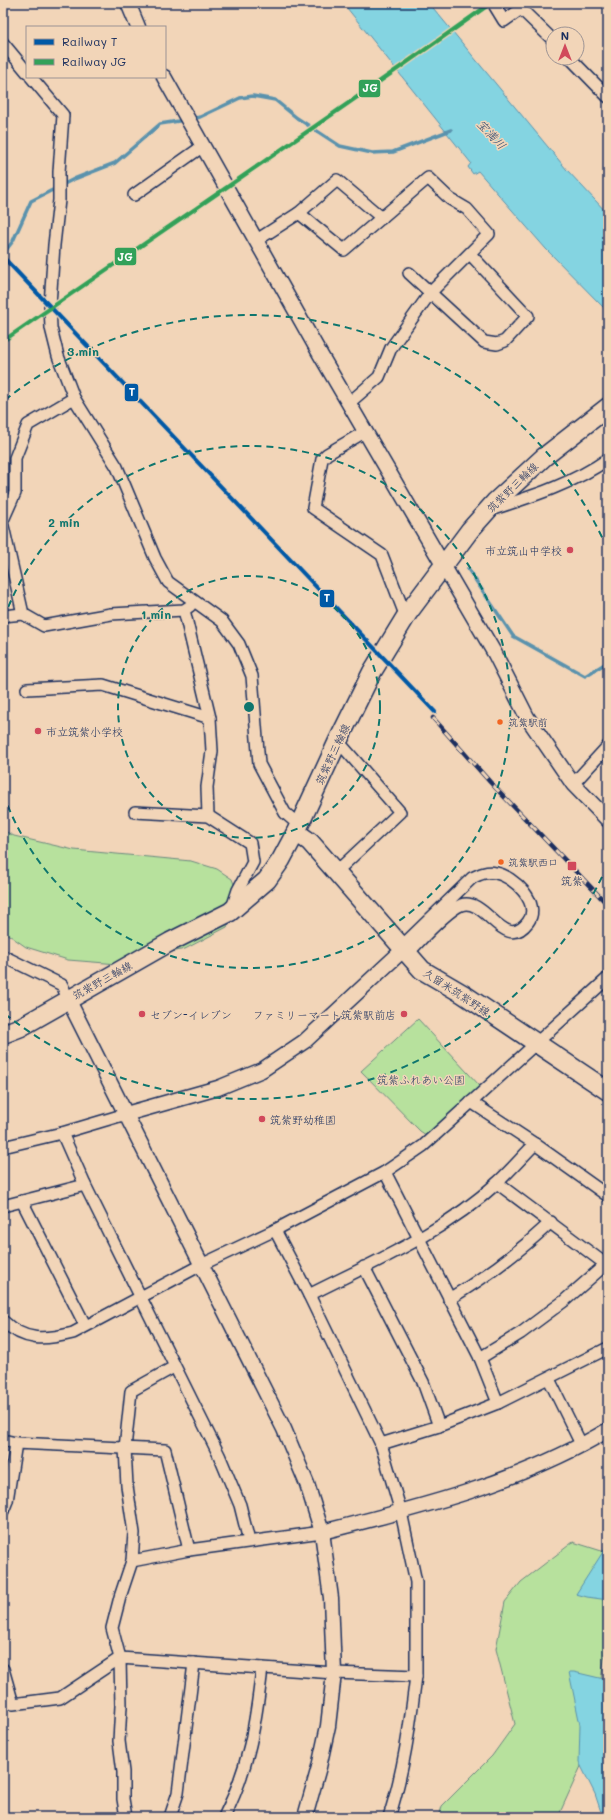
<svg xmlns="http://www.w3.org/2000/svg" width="611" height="1820" font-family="Mali,'Klee One',sans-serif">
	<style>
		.green { fill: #b7e19d; stroke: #69887e }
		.water { fill: #84d4e1; stroke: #5a92ad }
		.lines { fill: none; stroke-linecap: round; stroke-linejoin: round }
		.stream { stroke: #5a92ad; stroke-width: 3.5 }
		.minor-casing { stroke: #1b2f5e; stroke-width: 14 }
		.tertiary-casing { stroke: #1b2f5e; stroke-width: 17 }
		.primary-casing { stroke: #1b2f5e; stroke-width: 21 }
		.minor { stroke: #f2d5b8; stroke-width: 11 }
		.tertiary { stroke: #f2d5b8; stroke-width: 14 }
		.primary { stroke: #f2d5b8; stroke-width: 18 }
		.rail-casing { stroke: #1b2f5e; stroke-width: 4.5 }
		.rail { stroke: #f2d5b8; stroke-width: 3; stroke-dasharray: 9; stroke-linecap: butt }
		.rail-1-casing { stroke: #f2d5b8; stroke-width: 7 }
		.rail-2-casing { stroke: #f2d5b8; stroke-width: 7 }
		.rail-1 { stroke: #0059a6; stroke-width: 4 }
		.rail-2 { stroke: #32a159; stroke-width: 4 }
		.ring { fill: none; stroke: #0f766e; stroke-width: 2; stroke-dasharray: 7 5 }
		.poi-dot { fill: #d1495b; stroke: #f2d5b8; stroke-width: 1.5 }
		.bus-dot { fill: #f26522; stroke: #f2d5b8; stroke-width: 1.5 }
		.labels { text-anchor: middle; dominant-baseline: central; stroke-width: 3; stroke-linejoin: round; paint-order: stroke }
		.bus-label { font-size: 10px; fill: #1b2f5e; stroke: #f2d5b8; text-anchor: start }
		.street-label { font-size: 11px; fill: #1b2f5e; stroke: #f2d5b8 }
		.poi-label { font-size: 11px; fill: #1b2f5e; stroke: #f2d5b8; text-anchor: start }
		.park-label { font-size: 11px; fill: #2b4164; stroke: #f2d5b8 }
		.water-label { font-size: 12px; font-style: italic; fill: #2b4872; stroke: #f2d5b8 }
		.centre { fill: #0f766e; stroke: #f2d5b8; stroke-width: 2 }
		.ring-label { font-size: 12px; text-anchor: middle; font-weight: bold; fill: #0f766e; stroke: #f2d5b8; stroke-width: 3; stroke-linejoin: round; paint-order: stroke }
		.line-badge { stroke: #f2d5b8; stroke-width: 1.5 }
		.badge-label { font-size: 11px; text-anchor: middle; font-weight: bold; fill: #fff }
	</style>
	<rect width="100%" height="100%" fill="#f2d5b8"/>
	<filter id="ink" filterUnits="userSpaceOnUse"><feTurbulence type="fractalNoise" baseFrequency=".025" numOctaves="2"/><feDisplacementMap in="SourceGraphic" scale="8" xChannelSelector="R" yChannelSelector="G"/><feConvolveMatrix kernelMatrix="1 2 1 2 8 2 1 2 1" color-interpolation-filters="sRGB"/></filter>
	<g filter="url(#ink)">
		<g class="green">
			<polygon points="3,830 14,836 74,850 191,861 217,869 232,879 238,895 237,910 227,927 185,949 118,964 68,960 26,947 3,931"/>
			<polygon points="418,1019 480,1086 426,1135 420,1131 361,1071"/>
			<polygon points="573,1542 608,1553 608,1634 592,1737 582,1764 558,1817 439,1817 442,1806 492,1756 515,1724 496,1649 505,1602 521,1582"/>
		</g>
		<g class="water">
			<polygon points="343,3 429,3 567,170 608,214 608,312 546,249 478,171 473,174 468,167 471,163"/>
			<polygon points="608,1544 608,1600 587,1597 576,1594"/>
			<polygon points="569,1672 574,1672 608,1680 608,1813 601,1812 595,1794 579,1762 580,1725"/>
		</g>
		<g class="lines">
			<g class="stream">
				<polyline points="191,119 200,117 240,98 253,96 275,100 297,118 340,146 372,153 393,152 451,130"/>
				<polyline points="3,254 13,241 31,201 74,179 115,163 160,124 185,120"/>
				<polyline points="468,569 513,636 585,676 608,662"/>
			</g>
			<g class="minor-casing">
				<g id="minor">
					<polyline points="493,3 504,21 521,9 553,40"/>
					<polyline points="3,43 27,72"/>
					<polyline points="570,58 608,97"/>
					<polyline points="31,77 63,115 59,172 59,200 54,245 50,305 51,328 58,356 74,398 117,467 155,558 168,582 222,621 239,644 252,676 259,764 285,813 299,825"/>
					<polyline points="134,195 203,146"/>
					<polyline points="299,213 344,250 428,178 450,199 467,209 489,234 431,292 391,348 379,377 349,403"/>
					<polyline points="257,240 299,213 337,180 382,218"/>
					<polyline points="409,273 484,342 497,344 505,341 528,316 470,254"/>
					<polyline points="361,434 327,454 322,459 313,508 382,555 406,617"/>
					<path d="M490 510C530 497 573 484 608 459"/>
					<polyline points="3,520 15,493 15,458 28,425 74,398"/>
					<polyline points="3,526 23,614"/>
					<polyline points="184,610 210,718 212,751 207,787 208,816"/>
					<polyline points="3,616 23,614 44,626 111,614 184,610 190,606"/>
					<polyline points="27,689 103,685 210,718"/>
					<polyline points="573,784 608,746"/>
					<polyline points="135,812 208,816 250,843 253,862 238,890 232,908"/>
					<polyline points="336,872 400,812 338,741"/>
					<path d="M401 947 472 878C480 874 487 871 496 873 513 876 542 903 528 922 504 954 486 896 461 905 446 911 419 942 407 954"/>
					<polyline points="3,956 62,985 68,999"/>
					<polyline points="471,1102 535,1144 608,1196"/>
					<polyline points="62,1133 85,1185 219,1455 240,1505 249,1541"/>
					<polyline points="3,1147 62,1133 126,1114"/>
					<polyline points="385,1172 480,1358 498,1403"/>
					<polyline points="497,1183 608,1266"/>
					<polyline points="22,1201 85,1325"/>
					<polyline points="3,1206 85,1185"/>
					<polyline points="364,1267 423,1382 439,1426"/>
					<path d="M309 1295C374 1262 443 1233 497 1183 510 1171 522 1157 535 1144"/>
					<path d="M449 1299C488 1276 518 1253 551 1222"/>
					<path d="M3 1321C25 1342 45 1340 73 1333L201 1265 275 1230 385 1172 423 1146 608 978"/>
					<polyline points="480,1358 521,1333 564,1301 606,1264"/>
					<polyline points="549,1379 582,1446"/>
					<polyline points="3,1440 16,1443"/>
					<polyline points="381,1444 439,1426 498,1403 608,1348"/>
					<polyline points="3,1511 7,1501 16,1443 165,1450 189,1550"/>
					<polyline points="132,1561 189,1550 322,1532"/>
					<polyline points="3,1669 13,1704 60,1698 120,1658 334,1673 416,1676 416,1582 401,1512 381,1444 309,1295 275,1230"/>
					<polyline points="126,1817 123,1799 123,1772 119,1741 121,1706 120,1658 112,1628 120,1597 132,1561 134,1533 127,1486 125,1448 131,1391 174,1367"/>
					<polyline points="170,1817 178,1793 194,1663"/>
					<path d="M224 1817C249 1768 256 1722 262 1668"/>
					<path d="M389 1817C404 1771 410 1724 416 1676"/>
				</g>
			</g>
			<g class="tertiary-casing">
				<g id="tertiary">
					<polyline points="128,3 138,27"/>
					<polyline points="164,77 320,354 495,654 527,717 573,784 608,820"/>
					<polyline points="68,999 284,1429 307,1484 322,1532 331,1598 334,1673 328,1726 319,1767 305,1817"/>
					<polyline points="126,1114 218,1088 262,1070 305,1041 403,950"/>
					<path d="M322 1532C418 1508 522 1482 608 1430"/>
				</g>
			</g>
			<g class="primary-casing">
				<g id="primary">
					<polyline points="296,832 310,842 422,970 463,994 608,1091"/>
					<polyline points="3,1034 21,1027 170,942 230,912 267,880 281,860 296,832 338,741 372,672 408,613 470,530 495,502 544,457 608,407"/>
				</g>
			</g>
			<use href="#minor" class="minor"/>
			<use href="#tertiary" class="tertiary"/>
			<use href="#primary" class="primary"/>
			<g class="rail-casing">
				<polyline id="rail" points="433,718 490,782 608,905"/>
			</g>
			<use href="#rail" class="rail"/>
			<g class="rail-1-casing">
				<polyline id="rail-1" points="3,257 435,712"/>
			</g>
			<g class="rail-2-casing">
				<path id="rail-2" d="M3 341C166 228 330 118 491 3"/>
			</g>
			<use href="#rail-1" class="rail-1"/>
			<use href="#rail-2" class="rail-2"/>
		</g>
	</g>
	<g class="ring">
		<circle cx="249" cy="707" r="131"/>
		<path d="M4 618A261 261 0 1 1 4 796"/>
		<path d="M607 866A392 392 0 0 1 5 1014M5 400A392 392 0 0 1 607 548"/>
	</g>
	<g class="poi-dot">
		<circle cx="570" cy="550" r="4"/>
		<circle cx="38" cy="731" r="4"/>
		<rect x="567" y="861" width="10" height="10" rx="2"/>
		<circle cx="142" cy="1014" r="4"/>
		<circle cx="404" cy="1014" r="4"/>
		<circle cx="262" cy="1119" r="4"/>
	</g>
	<g class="bus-dot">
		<circle cx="500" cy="722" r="3.5"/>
		<circle cx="501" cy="862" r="3.5"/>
	</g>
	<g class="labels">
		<g class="bus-label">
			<text x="508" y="722">筑紫駅前</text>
			<text x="508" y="862">筑紫駅西口</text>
		</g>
		<g class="street-label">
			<text transform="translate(512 487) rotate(-44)">筑紫野三輪線</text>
			<text transform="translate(332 754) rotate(-65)">筑紫野三輪線</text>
			<text transform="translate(102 980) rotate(-29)">筑紫野三輪線</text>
			<text transform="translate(457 992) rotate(33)">久留米筑紫野線</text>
		</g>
		<g class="poi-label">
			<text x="562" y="550" text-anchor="end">市立筑山中学校</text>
			<text x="46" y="731">市立筑紫小学校</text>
			<text x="572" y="880" text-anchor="middle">筑紫</text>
			<text x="150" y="1014">セブン-イレブン</text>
			<text x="396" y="1014" text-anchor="end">ファミリーマート筑紫駅前店</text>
			<text x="270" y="1119">筑紫野幼稚園</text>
		</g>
		<g class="park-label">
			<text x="421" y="1079">筑紫ふれあい公園</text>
		</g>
		<g class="water-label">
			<text transform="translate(492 134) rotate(47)">宝満川</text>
		</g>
	</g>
	<circle cx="249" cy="707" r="6" class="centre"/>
	<g class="ring-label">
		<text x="83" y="356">3 min</text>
		<text x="64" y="527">2 min</text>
		<text x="156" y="619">1 min</text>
	</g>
	<g class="line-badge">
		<rect x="358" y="79" width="23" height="19" rx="4" fill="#32a159"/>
		<rect x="114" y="247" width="23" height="19" rx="4" fill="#32a159"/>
		<rect x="124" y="383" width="15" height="19" rx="4" fill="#0059a6"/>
		<rect x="319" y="589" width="16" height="19" rx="4" fill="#0059a6"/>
	</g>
	<g class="badge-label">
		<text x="370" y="92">JG</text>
		<text x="125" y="261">JG</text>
		<text x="132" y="396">T</text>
		<text x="327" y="602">T</text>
	</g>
	<rect width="611" height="1820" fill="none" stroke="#f2d5b8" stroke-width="16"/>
	<rect x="8" y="8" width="595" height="1804" fill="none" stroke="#1b2f5e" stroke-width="1.5" filter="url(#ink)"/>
	<rect x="26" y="26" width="140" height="52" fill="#f2d5b8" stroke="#9c9394"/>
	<rect x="34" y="39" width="20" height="6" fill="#0059a6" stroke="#9c9394"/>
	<text x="62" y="46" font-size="12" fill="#1b2f5e">Railway T</text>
	<rect x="34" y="59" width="20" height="6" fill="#32a159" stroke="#9c9394"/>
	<text x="62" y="66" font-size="12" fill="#1b2f5e">Railway JG</text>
	<g transform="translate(565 46)"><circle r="19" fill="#f2d5b8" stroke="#9c9394"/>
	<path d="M0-3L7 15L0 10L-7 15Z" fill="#d1495b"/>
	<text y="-6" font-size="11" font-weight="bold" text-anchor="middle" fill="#1b2f5e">N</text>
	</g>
</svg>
